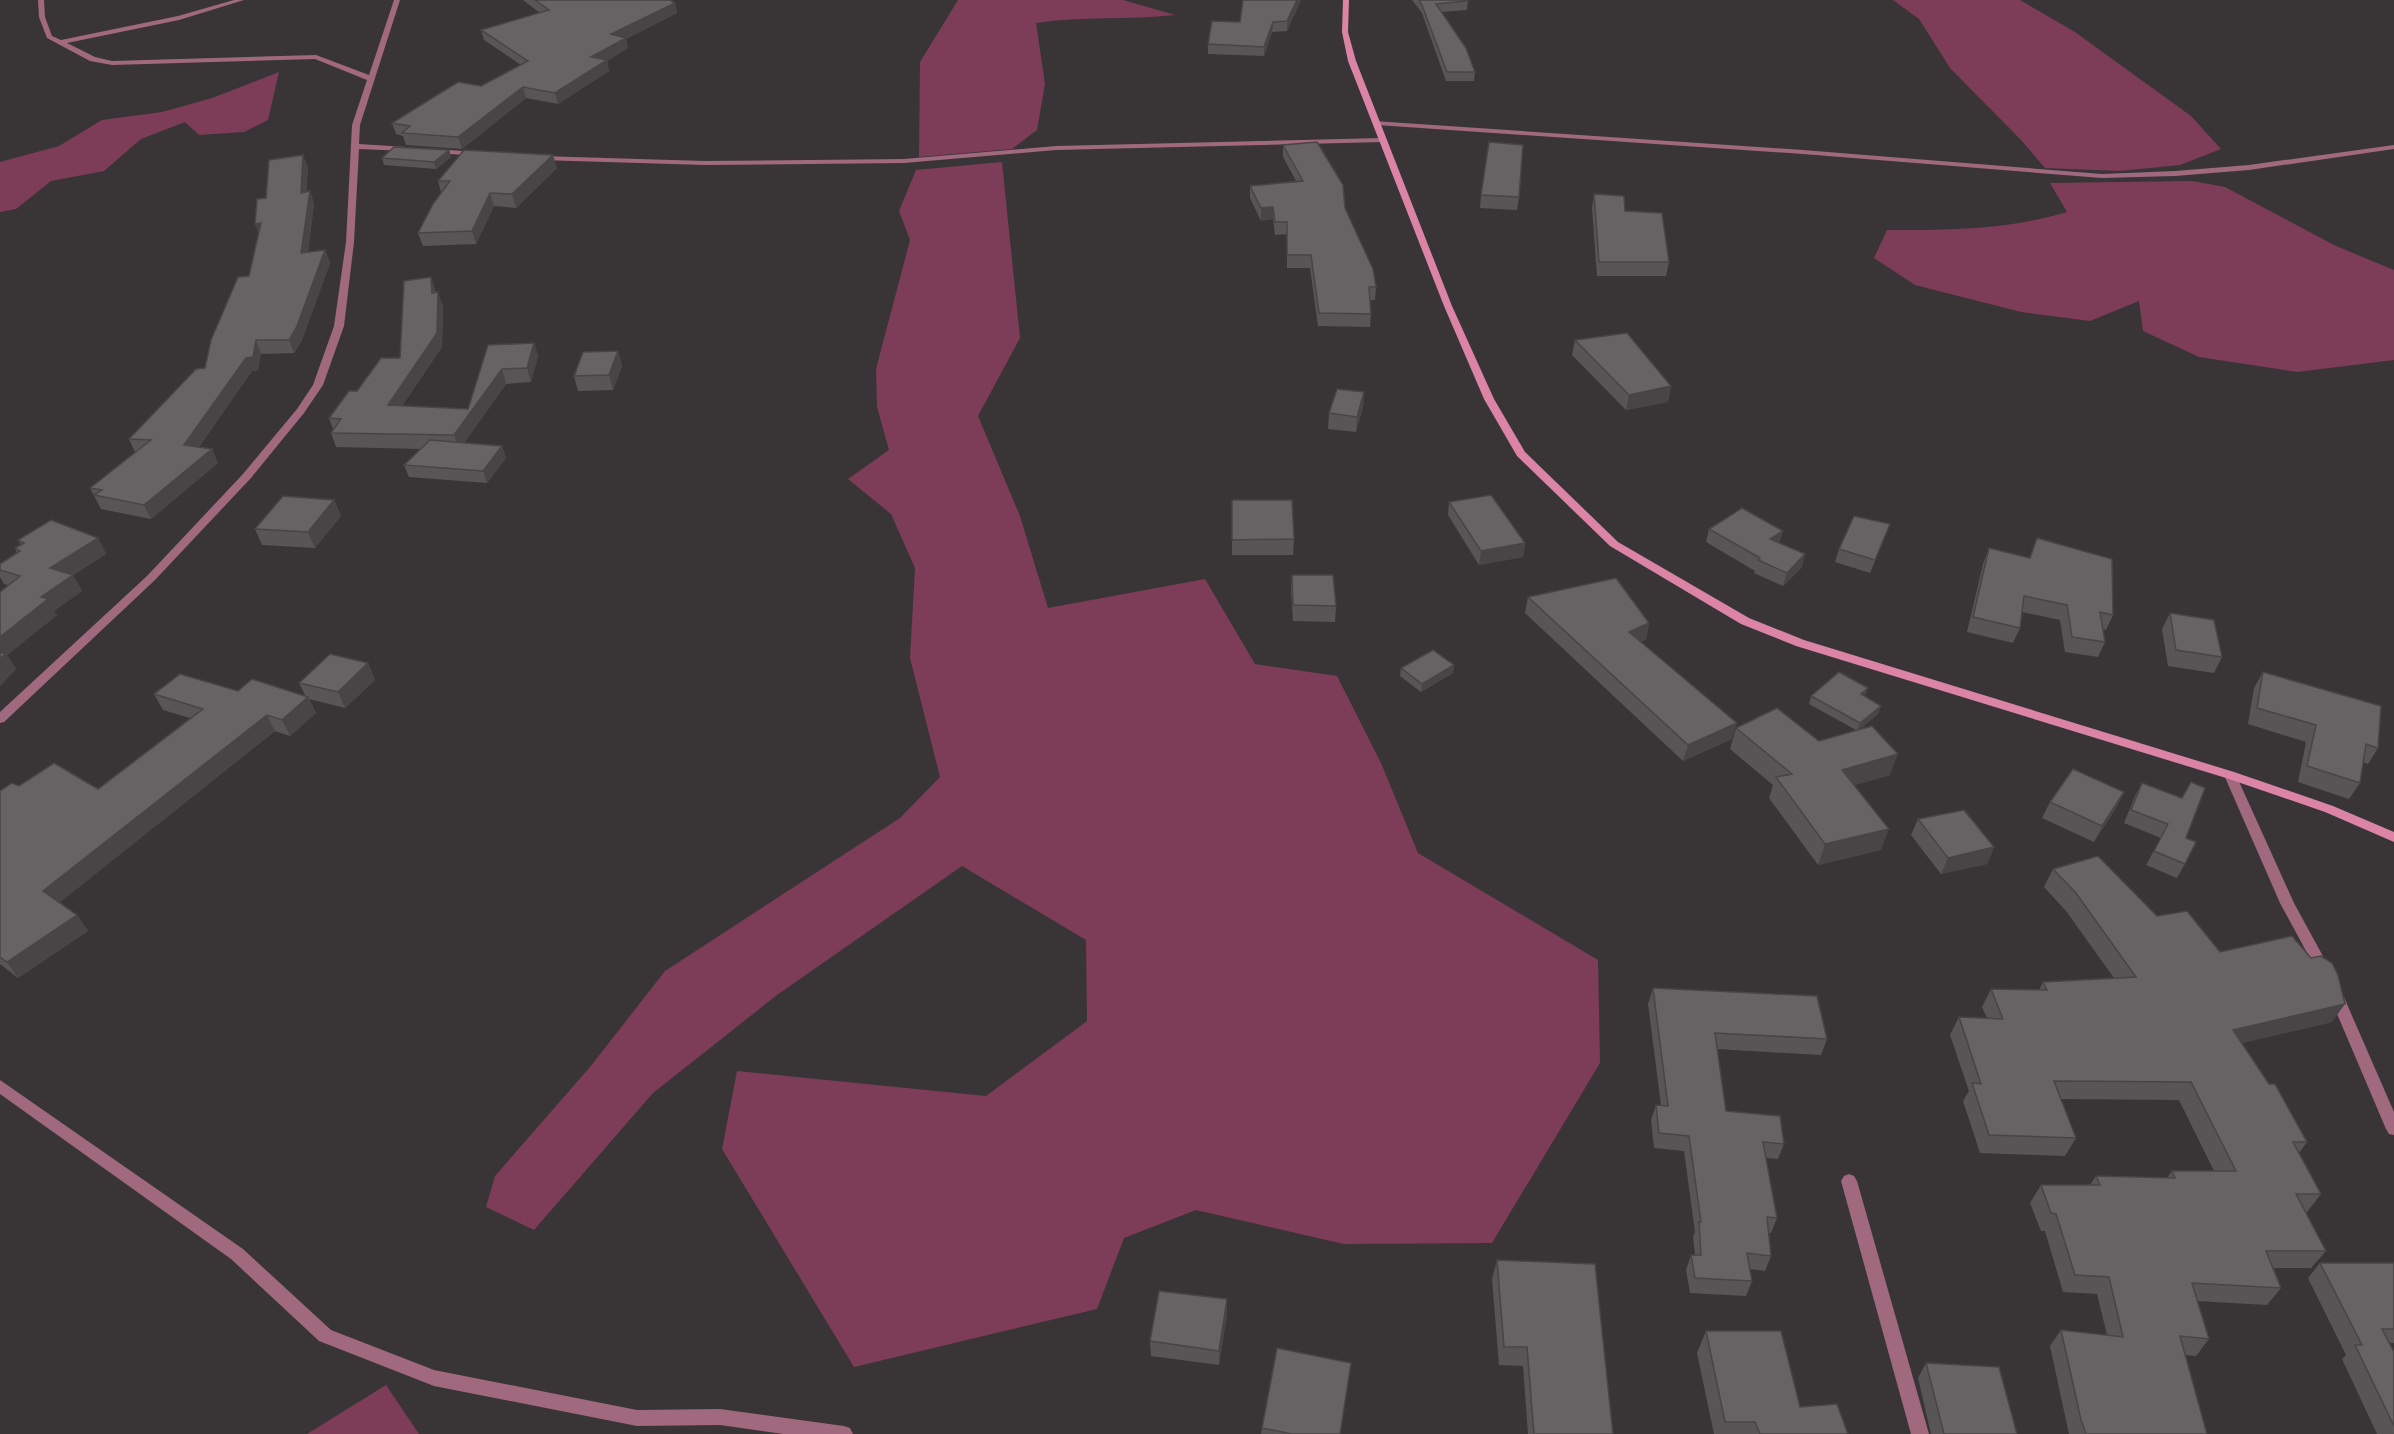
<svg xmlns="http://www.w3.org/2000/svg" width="2394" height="1434" font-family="'Playfair Display',serif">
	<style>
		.green { fill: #7d3c57 }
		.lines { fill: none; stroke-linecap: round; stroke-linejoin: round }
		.street { fill: #a0697d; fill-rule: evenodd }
		.secondary { fill: #db84a5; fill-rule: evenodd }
		.wall { fill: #595456 }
		.shaded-wall { fill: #484546 }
		.building { fill: #676264; stroke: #484546; stroke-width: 1.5 }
	</style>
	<rect width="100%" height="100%" fill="#393536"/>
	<g class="green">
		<path d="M958 0H1123L1175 15C1128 20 1082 16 1036 23L1045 84 1037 130 1012 149 919 157 920 62Z"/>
		<polygon points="1893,0 2020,0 2075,32 2191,116 2221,149 2180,165 2120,171 2045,168 2022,141 1950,68 1919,19"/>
		<polygon points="279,72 268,120 244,132 199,135 185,122 141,139 104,171 51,181 16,209 0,212 0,162 59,146 102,120 162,112 212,98"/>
		<polygon points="1002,162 1020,338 978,416 1020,516 1048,608 1205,579 1255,664 1337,676 1381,763 1418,853 1598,960 1600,1063 1492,1243 1344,1244 1196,1210 1124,1238 1097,1309 854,1367 722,1149 737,1071 986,1096 1087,1021 1086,940 962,866 777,995 653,1093 534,1230 486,1207 495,1176 590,1067 665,971 900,818 940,777 910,658 915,568 891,514 848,479 889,450 877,407 876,369 910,240 899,211 916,170"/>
		<path d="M2192 181 2225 187 2336 246 2394 270V360L2297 372 2199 357 2143 331 2139 301 2090 321 2021 312 1915 285 1874 258 1887 230C1950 230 2006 230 2067 212L2050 183Z"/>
		<polygon points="386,1385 419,1434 307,1434"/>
	</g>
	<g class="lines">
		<g class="street">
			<polygon points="38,0 44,0 45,17 52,36 61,40 178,16 234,0 244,0 179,20 67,43 95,57 112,61 316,55 369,75 394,0 400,0 360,125 359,144 406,147 410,149 406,151 359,149 354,242 344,326 323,385 304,413 251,478 155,580 4,722 0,723 0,712 147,576 243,474 297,409 313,385 334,326 346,242 352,125 367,80 315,59 112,65 90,61 47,38 39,17"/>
			<polygon points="1374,121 1803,150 2102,174 2175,171 2249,165 2394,145 2394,149 2249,170 2175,176 2102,178 1803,154 1377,125 1373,123"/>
			<polygon points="1382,138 1385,138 1385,142 1056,150 904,163 705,165 540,160 536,158 540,156 705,161 904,159 1056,146"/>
			<polygon points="433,149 478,152 482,154 478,156 436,153 433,153"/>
			<polygon points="2230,771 2236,775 2294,903 2331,971 2329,975 2324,976 2319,975 2280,903 2224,775"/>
			<polygon points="2336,989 2341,991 2343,995 2394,1112 2394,1135 2389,1134 2386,1129 2329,995 2331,991"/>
			<polygon points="0,1080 243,1249 331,1330 434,1370 637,1410 720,1409 844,1426 850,1428 853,1434 783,1434 720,1425 637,1426 434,1386 319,1341 231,1259 0,1094"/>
			<polygon points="1849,1174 1854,1176 1857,1181 1929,1434 1911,1434 1841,1181 1844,1176"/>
		</g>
		<polygon class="secondary" points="1343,0 1349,0 1348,32 1356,61 1452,306 1494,399 1525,452 1618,542 1749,618 1804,640 2234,772 2333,806 2394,832 2394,842 2325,812 2226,778 1796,646 1741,624 1610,546 1517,456 1484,399 1444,306 1348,61 1342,32"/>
	</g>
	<g class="wall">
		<polygon points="523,0 670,0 675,3 677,13 626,39 628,48 607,61 609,71 558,104 526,98 462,149 406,145 403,136 396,134 392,123 481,86 521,65 484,40 481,30 540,13"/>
		<polygon points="1301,0 1287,31 1272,32 1264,56 1208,54 1208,44 1240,22"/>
		<polygon points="1412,0 1467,0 1468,1 1467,10 1441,12 1475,72 1474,81 1446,81 1422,13"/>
		<polygon points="1283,145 1345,208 1376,287 1375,300 1370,300 1371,314 1370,327 1318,326 1310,268 1287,268 1287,234 1275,235 1273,219 1261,221 1250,198 1250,186 1296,181 1283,157"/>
		<polygon points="449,150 451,157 436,169 384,165 382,158"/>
		<polygon points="308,167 306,192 310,191 314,204 308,252 325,250 330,263 302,340 294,353 261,354 258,370 252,371 199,447 218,463 151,519 101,509 90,488 135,452 129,439 205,368 249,276 266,198"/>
		<polygon points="557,168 516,208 494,206 476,244 423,246 418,233 441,192 438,181"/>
		<polygon points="1594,194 1625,211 1669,262 1666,276 1597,276 1592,208"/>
		<polygon points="1481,195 1519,197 1517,210 1480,208"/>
		<polygon points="431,277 436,293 443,306 442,347 402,406 468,409 488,345 534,343 538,356 531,382 506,384 464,443 502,446 506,458 487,483 409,477 404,465 421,449 336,447 331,433 333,429 329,418 357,391 400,358"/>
		<polygon points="1575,340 1671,386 1668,402 1626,410 1572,355"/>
		<polygon points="618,351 622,366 613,390 578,391 574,376"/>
		<polygon points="1364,392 1363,407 1356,432 1328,429 1329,413"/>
		<polygon points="334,500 341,516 315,548 262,545 255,529"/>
		<polygon points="1232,500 1294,539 1293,555 1232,555"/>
		<polygon points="1449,502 1525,543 1523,557 1479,565 1448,515"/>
		<polygon points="1709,529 1783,531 1779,543 1802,567 1783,586 1754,573 1755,571 1706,542"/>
		<polygon points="1885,537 1870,573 1835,562 1839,549"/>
		<polygon points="98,538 106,554 73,575 82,591 54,611 57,615 7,655 16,669 0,686 0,592 8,585 4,584 0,577 0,564 17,553 15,548 21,545 18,540"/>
		<polygon points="2037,538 2113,615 2106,630 2103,629 2105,642 2098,657 2065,652 2060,620 2022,612 2020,628 2013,643 1967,632 1983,564 1989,548 2029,558"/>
		<polygon points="1292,575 1336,606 1335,622 1293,621 1291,591"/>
		<polygon points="1528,597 1649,623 1646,639 1641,642 1732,739 1683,761 1525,613"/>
		<polygon points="2170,613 2222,657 2214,673 2168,666 2162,629"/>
		<polygon points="368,663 375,680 345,708 309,699 316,713 290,736 275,731 60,902 77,915 88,931 18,978 0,964 0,791 19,786 98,789 190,718 163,710 154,694 238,691 306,697 299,683"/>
		<polygon points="1454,665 1453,673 1421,692 1400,676 1401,668"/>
		<polygon points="2263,672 2378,748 2368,764 2363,762 2360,783 2349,799 2298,782 2306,742 2248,724 2254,688"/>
		<polygon points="1811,696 1865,696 1878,714 1859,730 1890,775 1855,785 1881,850 1818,865 1769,798 1773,785 1730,749 1736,728 1819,741 1856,730 1809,704"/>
		<polygon points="2142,783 2186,838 2185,864 2177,878 2146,865 2161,838 2124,823 2135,796"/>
		<polygon points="2124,792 2116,808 2094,842 2042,818 2050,802"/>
		<polygon points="1918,819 1994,847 1987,864 1941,874 1911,835"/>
		<polygon points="2053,869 2157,916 2220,952 2332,1022 2242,1043 2307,1142 2299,1153 2321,1194 2307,1212 2305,1212 2326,1251 2311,1268 2274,1268 2281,1288 2267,1305 2197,1301 2209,1339 2196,1356 2185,1355 2207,1434 2069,1434 2050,1346 2061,1330 2107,1335 2097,1294 2063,1292 2045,1231 2041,1231 2030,1203 2041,1185 2090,1185 2096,1176 2167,1178 2172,1171 2214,1171 2179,1100 2061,1099 2076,1138 2065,1156 1980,1153 1963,1101 1969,1091 1950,1035 1959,1017 1987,1018 1982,1007 1991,989 2039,990 2043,982 2114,978 2066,911 2044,887"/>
		<polygon points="1653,988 1827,1039 1821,1055 1717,1049 1726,1111 1784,1144 1778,1159 1766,1158 1777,1218 1771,1233 1769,1233 1771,1256 1765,1271 1750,1269 1752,1281 1746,1296 1690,1293 1686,1270 1691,1255 1695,1255 1693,1237 1695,1232 1684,1151 1654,1148 1651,1120 1656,1105 1661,1105 1648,1004"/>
		<polygon points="1497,1260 1613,1434 1528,1434 1523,1366 1499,1365 1492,1279"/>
		<polygon points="2320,1263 2394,1263 2394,1343 2390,1343 2394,1352 2394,1434 2377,1434 2342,1359 2346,1355 2308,1278"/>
		<polygon points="1227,1299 1227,1314 1219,1365 1151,1356 1150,1341"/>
		<polygon points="1706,1331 1800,1407 1848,1434 1714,1434 1697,1353"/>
		<polygon points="1926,1363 2017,1434 1931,1434 1918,1378"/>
		<polygon points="1349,1377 1340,1434 1261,1434 1262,1428"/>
	</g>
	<g class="shaded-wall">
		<polygon points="1297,0 1301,0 1287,31 1287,21"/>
		<polygon points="675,3 677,13 626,39 628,48 607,61 609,71 558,104 555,93 591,57 611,34"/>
		<polygon points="1273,22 1272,32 1264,56 1264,47"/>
		<polygon points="523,87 526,98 462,149 458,137"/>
		<polygon points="449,150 451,157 436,169 434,162"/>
		<polygon points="303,155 308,167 306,205 301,193"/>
		<polygon points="553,155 557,168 516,208 512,194"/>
		<polygon points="310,191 314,204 306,266 301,253"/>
		<polygon points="490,193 494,206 476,244 472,231"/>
		<polygon points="1273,207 1273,219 1261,221 1261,208"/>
		<polygon points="261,223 260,237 255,224"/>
		<polygon points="325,250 330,263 302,340 294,353 289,340"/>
		<polygon points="431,277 435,291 436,307 432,293"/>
		<polygon points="438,292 443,306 442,347 393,419 388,405"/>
		<polygon points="256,340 261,354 258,370 252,371 191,459 184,445"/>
		<polygon points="534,343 538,356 531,382 527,368"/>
		<polygon points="618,351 622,366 613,390 609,375"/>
		<polygon points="502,369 506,384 459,450 454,435"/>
		<polygon points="1671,386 1668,402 1626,410 1629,395"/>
		<polygon points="1364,392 1363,407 1356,432 1357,417"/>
		<polygon points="502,446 506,458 487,483 483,471"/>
		<polygon points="212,449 218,463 151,519 144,505"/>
		<polygon points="334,500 341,516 315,548 308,532"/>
		<polygon points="1783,531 1779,544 1770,539"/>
		<polygon points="98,538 106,554 59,583 50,568"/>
		<polygon points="1525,543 1523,557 1479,565 1481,551"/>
		<polygon points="1805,554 1802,567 1783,586 1787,573"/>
		<polygon points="73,575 82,591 54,611 57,615 7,655 16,669 0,686 0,637 41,597"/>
		<polygon points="1649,623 1646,639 1626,648 1629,632"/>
		<polygon points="368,663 375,680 345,708 338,692"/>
		<polygon points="1454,665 1453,673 1421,692 1422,684"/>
		<polygon points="1868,688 1865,696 1861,694"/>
		<polygon points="308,697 316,713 290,736 282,720"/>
		<polygon points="1881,706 1878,714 1857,731 1860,723"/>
		<polygon points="267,715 275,731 54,907 43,891"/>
		<polygon points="1737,723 1732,739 1683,761 1688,745"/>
		<polygon points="1898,754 1890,775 1835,791 1842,770"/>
		<polygon points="2124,792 2116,808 2094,842 2102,826"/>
		<polygon points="1889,829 1881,850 1818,865 1825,844"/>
		<polygon points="1994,847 1987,864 1941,874 1948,858"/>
		<polygon points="77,915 88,931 18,978 7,962"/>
		<polygon points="2345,1004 2332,1022 2221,1048 2233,1030"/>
		<polygon points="1227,1299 1227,1314 1219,1365 1219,1351"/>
	</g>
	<g class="building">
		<polygon points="535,0 670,0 675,3 611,34 626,38 591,57 607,60 555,93 523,87 458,137 402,133 410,126 392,123 458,82 481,86 528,61 481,30 549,10"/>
		<polygon points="1243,0 1297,0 1287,21 1273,22 1264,47 1208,44 1212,21 1240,22"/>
		<polygon points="1419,0 1467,0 1468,1 1436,4 1466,48 1475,72 1447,72 1422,5"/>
		<polygon points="1317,142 1343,185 1345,208 1373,269 1376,287 1369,287 1371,314 1319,313 1311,255 1287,255 1287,222 1275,222 1273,207 1261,208 1250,186 1303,181 1283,145"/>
		<polygon points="1489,142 1523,145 1519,197 1481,195"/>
		<polygon points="394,147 449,150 434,162 382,158"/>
		<polygon points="464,150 553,155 512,194 490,193 472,231 418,233 433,204 450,181 438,181"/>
		<polygon points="303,155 301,193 310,191 301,253 325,250 297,326 289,340 256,340 253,357 246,358 184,445 212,449 144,505 94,495 102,490 90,488 151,440 129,439 196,369 205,368 211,340 238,277 249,276 261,223 255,224 257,199 266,198 269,160"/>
		<polygon points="1594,194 1624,196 1625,211 1662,213 1669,262 1599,262"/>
		<polygon points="431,277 432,293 438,292 437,333 388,405 468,409 488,345 534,343 527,368 502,369 454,435 331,433 341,419 329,418 349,391 357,391 381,358 400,358 404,281"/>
		<polygon points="1627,333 1671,386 1629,395 1575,340"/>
		<polygon points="618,351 609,375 574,376 583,352"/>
		<polygon points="1337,389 1364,392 1357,417 1329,413"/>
		<polygon points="430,440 502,446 483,471 404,465"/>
		<polygon points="1491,495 1525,543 1481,551 1449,502"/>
		<polygon points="283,496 334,500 308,532 255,529"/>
		<polygon points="1232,500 1292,500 1294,539 1232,540"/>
		<polygon points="1742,508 1783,531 1770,539 1805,554 1787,573 1758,560 1760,558 1709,529"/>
		<polygon points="1854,516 1890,524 1875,560 1839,549"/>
		<polygon points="51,520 98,538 50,568 73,575 41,597 48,599 0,637 0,592 20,576 0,570 0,564 20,551 15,548 24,543 18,540"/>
		<polygon points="2037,538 2112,559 2113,615 2100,612 2105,642 2072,637 2067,605 2024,596 2020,628 1973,617 1989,548 2030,558"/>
		<polygon points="1292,575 1333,575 1336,606 1293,605"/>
		<polygon points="1616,578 1649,623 1629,632 1737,723 1688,745 1528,597"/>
		<polygon points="2170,613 2214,620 2222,657 2176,650"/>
		<polygon points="1433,650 1454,665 1422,684 1401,668"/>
		<polygon points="0,653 6,653 0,659"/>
		<polygon points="330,654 368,663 338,692 299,683"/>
		<polygon points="1839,672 1868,688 1861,694 1881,706 1860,723 1811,696"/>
		<polygon points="2263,672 2381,706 2378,748 2366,744 2360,783 2307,766 2316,725 2257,708"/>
		<polygon points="180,674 238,691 252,679 308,697 282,720 267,715 43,891 77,915 7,962 0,957 0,791 12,783 19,786 54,763 98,789 203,709 154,694"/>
		<polygon points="1777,708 1819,741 1872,726 1898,754 1842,770 1889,829 1825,844 1776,777 1792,774 1736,728"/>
		<polygon points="2073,769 2124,792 2102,826 2050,802"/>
		<polygon points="2191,782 2205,788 2186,838 2196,842 2185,864 2154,851 2168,824 2131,810 2142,783 2182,798"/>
		<polygon points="1964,810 1994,847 1948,858 1918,819"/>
		<polygon points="2098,856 2157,916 2187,911 2220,952 2292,936 2311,958 2321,956 2332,963 2338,975 2345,1004 2233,1030 2269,1084 2275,1084 2307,1142 2293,1142 2321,1194 2296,1194 2326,1251 2266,1251 2281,1288 2192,1283 2209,1339 2180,1336 2207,1434 2086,1434 2081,1420 2061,1330 2123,1337 2109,1277 2075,1275 2056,1214 2051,1213 2041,1185 2100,1185 2096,1176 2175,1178 2172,1171 2236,1171 2191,1082 2054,1081 2076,1138 1989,1135 1972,1083 1981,1084 1959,1017 2003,1019 1991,989 2047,990 2043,982 2136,977 2076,893 2053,869"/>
		<polygon points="1653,988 1817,996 1827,1039 1715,1033 1726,1111 1780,1116 1784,1144 1763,1142 1777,1218 1767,1217 1771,1256 1747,1253 1752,1281 1695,1278 1691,1255 1701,1255 1699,1222 1701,1222 1689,1136 1659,1133 1656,1105 1668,1106"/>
		<polygon points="1497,1260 1595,1264 1613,1434 1534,1434 1527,1347 1504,1347"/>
		<polygon points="2320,1263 2394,1263 2394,1329 2382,1329 2394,1352 2394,1426 2355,1345 2362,1345"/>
		<polygon points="1159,1291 1227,1299 1219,1351 1150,1341"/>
		<polygon points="1706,1331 1781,1331 1800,1407 1837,1404 1848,1434 1760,1434 1755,1422 1725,1422"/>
		<polygon points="1277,1348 1351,1363 1340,1434 1292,1434 1262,1428"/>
		<polygon points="1926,1363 1999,1367 2017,1434 1944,1434"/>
	</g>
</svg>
